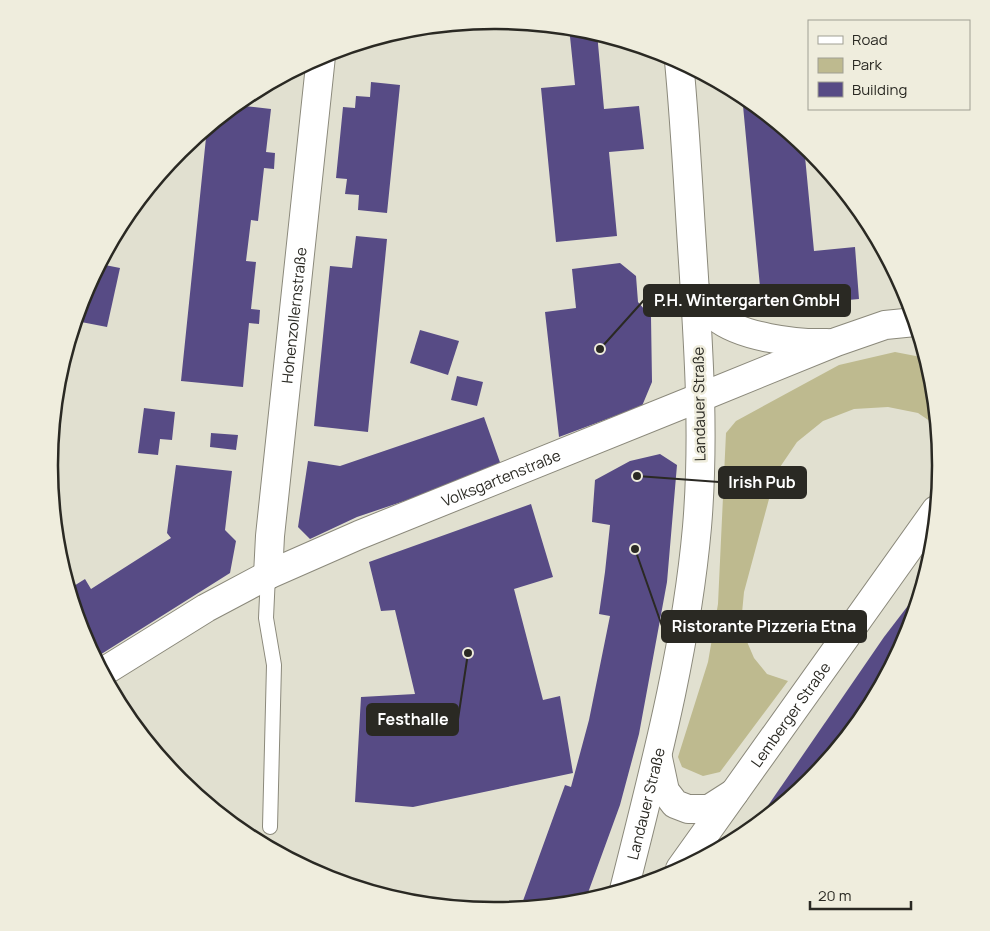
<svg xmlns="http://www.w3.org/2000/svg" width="990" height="931" font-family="Manrope,sans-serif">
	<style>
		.green { fill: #beba8f }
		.building { fill: #574b85 }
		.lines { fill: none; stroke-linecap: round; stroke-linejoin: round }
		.service-casing { stroke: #8b897b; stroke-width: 16 }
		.minor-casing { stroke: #8b897b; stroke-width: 30 }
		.secondary-casing { stroke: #8b897b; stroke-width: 30 }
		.service { stroke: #fff; stroke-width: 14 }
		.minor { stroke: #fff; stroke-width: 28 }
		.secondary { stroke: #fff; stroke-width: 28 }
		.labels { text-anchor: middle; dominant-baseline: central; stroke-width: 5; stroke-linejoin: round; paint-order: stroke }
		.street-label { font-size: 15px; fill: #2a2923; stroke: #efeddd }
		.rim { fill: none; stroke: #2a2923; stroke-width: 2.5 }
		.leader { fill: none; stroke: #2a2923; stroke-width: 2 }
		.callout-dot { fill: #2a2923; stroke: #efeddd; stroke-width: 2 }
		.callout { fill: #2a2923; stroke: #2a2923; stroke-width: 2 }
		.callout-label { font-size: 16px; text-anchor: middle; font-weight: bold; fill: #fff }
	</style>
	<rect width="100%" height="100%" fill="#e1e0d0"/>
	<polygon class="green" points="895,352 926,358 932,379 937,426 918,413 888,407 854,409 823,421 797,442 776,473 744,592 742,613 745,637 754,658 767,674 788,681 720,772 703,776 682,767 678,757 708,662 718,604 726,433 736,421 839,365"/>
	<g class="building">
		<polygon points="569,27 582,29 597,33 604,109 639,106 644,149 609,152 617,236 556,242 541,88 575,85"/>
		<polygon points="399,31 399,38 379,38 379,37"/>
		<polygon points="371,82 400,85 387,213 358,210 359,195 345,194 347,179 336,178 343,107 355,108 356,96 370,97"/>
		<polygon points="742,95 804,146 814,251 855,247 859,299 762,308"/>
		<polygon points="235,105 271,109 266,152 275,153 274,169 264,168 258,221 251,220 246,261 256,262 251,309 260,310 259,324 249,323 243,387 181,381 207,128"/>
		<polygon points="356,236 387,239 368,432 314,426 330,266 352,268"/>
		<polygon points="620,263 636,276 638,302 651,317 652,382 642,406 559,437 545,312 576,308 572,269"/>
		<polygon points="100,264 120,268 107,327 76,321 84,295"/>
		<polygon points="420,330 459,341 448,375 410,363"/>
		<polygon points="457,376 483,382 477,406 451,400"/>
		<polygon points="58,384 65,386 55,420 54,419"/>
		<polygon points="144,408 175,412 172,440 160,439 158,455 138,453"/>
		<polygon points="484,417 502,468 357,517 310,539 298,527 308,461 340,466"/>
		<polygon points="211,433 238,435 236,450 210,447"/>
		<polygon points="660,454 677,465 667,582 639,734 620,805 585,901 520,909 565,785 571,787 589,720 610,616 599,614 605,572 610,525 592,522 595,480 630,461"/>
		<polygon points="176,465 232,471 225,530 236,541 230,573 95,658 83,636 69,589 85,579 91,589 171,538 167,533"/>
		<polygon points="531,504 553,577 514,589 543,700 560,696 573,773 413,807 355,802 361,697 415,694 395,610 381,611 369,562"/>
		<polygon points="920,590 906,636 865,713 810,781 754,826 884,637"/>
	</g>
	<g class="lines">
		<g class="service-casing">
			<polyline id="service" points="268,575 266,618 274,665 270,827"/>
		</g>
		<g class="minor-casing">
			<g id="minor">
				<path id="s1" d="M268 575 270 536 321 56"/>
				<path id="s2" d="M103 672 206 608 268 575 359 535 701 397"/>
			</g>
		</g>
		<g class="secondary-casing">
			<g id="secondary">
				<path d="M695 289C701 298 708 310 716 317 740 337 796 344 827 343"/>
				<polyline points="701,397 836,342 885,325 915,322"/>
				<polyline points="658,758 665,791 675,804 688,809 709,809 734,793"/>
				<path id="s3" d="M680 869 936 510"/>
				<path id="s4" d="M624 890C654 770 686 651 697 527 705 433 698 340 692 246 688 184 685 123 679 61"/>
			</g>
		</g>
		<use href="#service" class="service"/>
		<use href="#minor" class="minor"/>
		<use href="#secondary" class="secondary"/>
	</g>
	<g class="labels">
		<g class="street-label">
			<text stroke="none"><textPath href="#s1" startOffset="261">Hohenzollernstraße</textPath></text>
			<text transform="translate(699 404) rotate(-91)">Landauer Straße</text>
			<text stroke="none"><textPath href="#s2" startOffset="444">Volksgartenstraße</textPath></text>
			<text stroke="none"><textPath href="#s3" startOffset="190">Lemberger Straße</textPath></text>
			<text stroke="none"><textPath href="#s4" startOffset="89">Landauer Straße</textPath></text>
		</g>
	</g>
	<path d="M0 0H990V931H0ZM494 29H496A436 436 0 0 1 932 465V466A436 436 0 0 1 496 902H494A436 436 0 0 1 58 466V465A436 436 0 0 1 494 29Z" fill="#efeddd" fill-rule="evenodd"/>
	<path class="rim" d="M494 29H496A436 436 0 0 1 932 465V466A436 436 0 0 1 496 902H494A436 436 0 0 1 58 466V465A436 436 0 0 1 494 29Z"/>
	<path class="leader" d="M600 349L644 300M637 476L719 482M635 549L662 626M468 653L458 719"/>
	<g class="callout-dot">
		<circle cx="600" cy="349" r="5"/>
		<circle cx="637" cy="476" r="5"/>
		<circle cx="635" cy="549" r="5"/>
		<circle cx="468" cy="653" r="5"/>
	</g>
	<g class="callout">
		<rect x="644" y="285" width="206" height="31" rx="5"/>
		<rect x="719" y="467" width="87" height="31" rx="5"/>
		<rect x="662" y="611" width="204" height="31" rx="5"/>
		<rect x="367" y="704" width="91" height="31" rx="5"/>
	</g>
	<g class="callout-label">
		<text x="747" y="306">P.H. Wintergarten GmbH</text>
		<text x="762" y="488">Irish Pub</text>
		<text x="764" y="632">Ristorante Pizzeria Etna</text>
		<text x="413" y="725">Festhalle</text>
	</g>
	<rect x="808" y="20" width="162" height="90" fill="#efeddd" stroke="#a09f93"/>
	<rect x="818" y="36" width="25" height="8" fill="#ffffff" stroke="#a09f93"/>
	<text x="852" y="45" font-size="15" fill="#2a2923">Road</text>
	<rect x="818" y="58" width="25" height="15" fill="#beba8f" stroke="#a09f93"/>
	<text x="852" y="70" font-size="15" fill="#2a2923">Park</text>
	<rect x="818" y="82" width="25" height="15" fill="#574b85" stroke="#a09f93"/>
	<text x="852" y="95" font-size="15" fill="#2a2923">Building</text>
	<path d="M810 901v8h101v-8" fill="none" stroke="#2a2923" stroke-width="2.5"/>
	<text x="818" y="901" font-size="15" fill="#2a2923" stroke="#efeddd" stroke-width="4" paint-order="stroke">20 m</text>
</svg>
